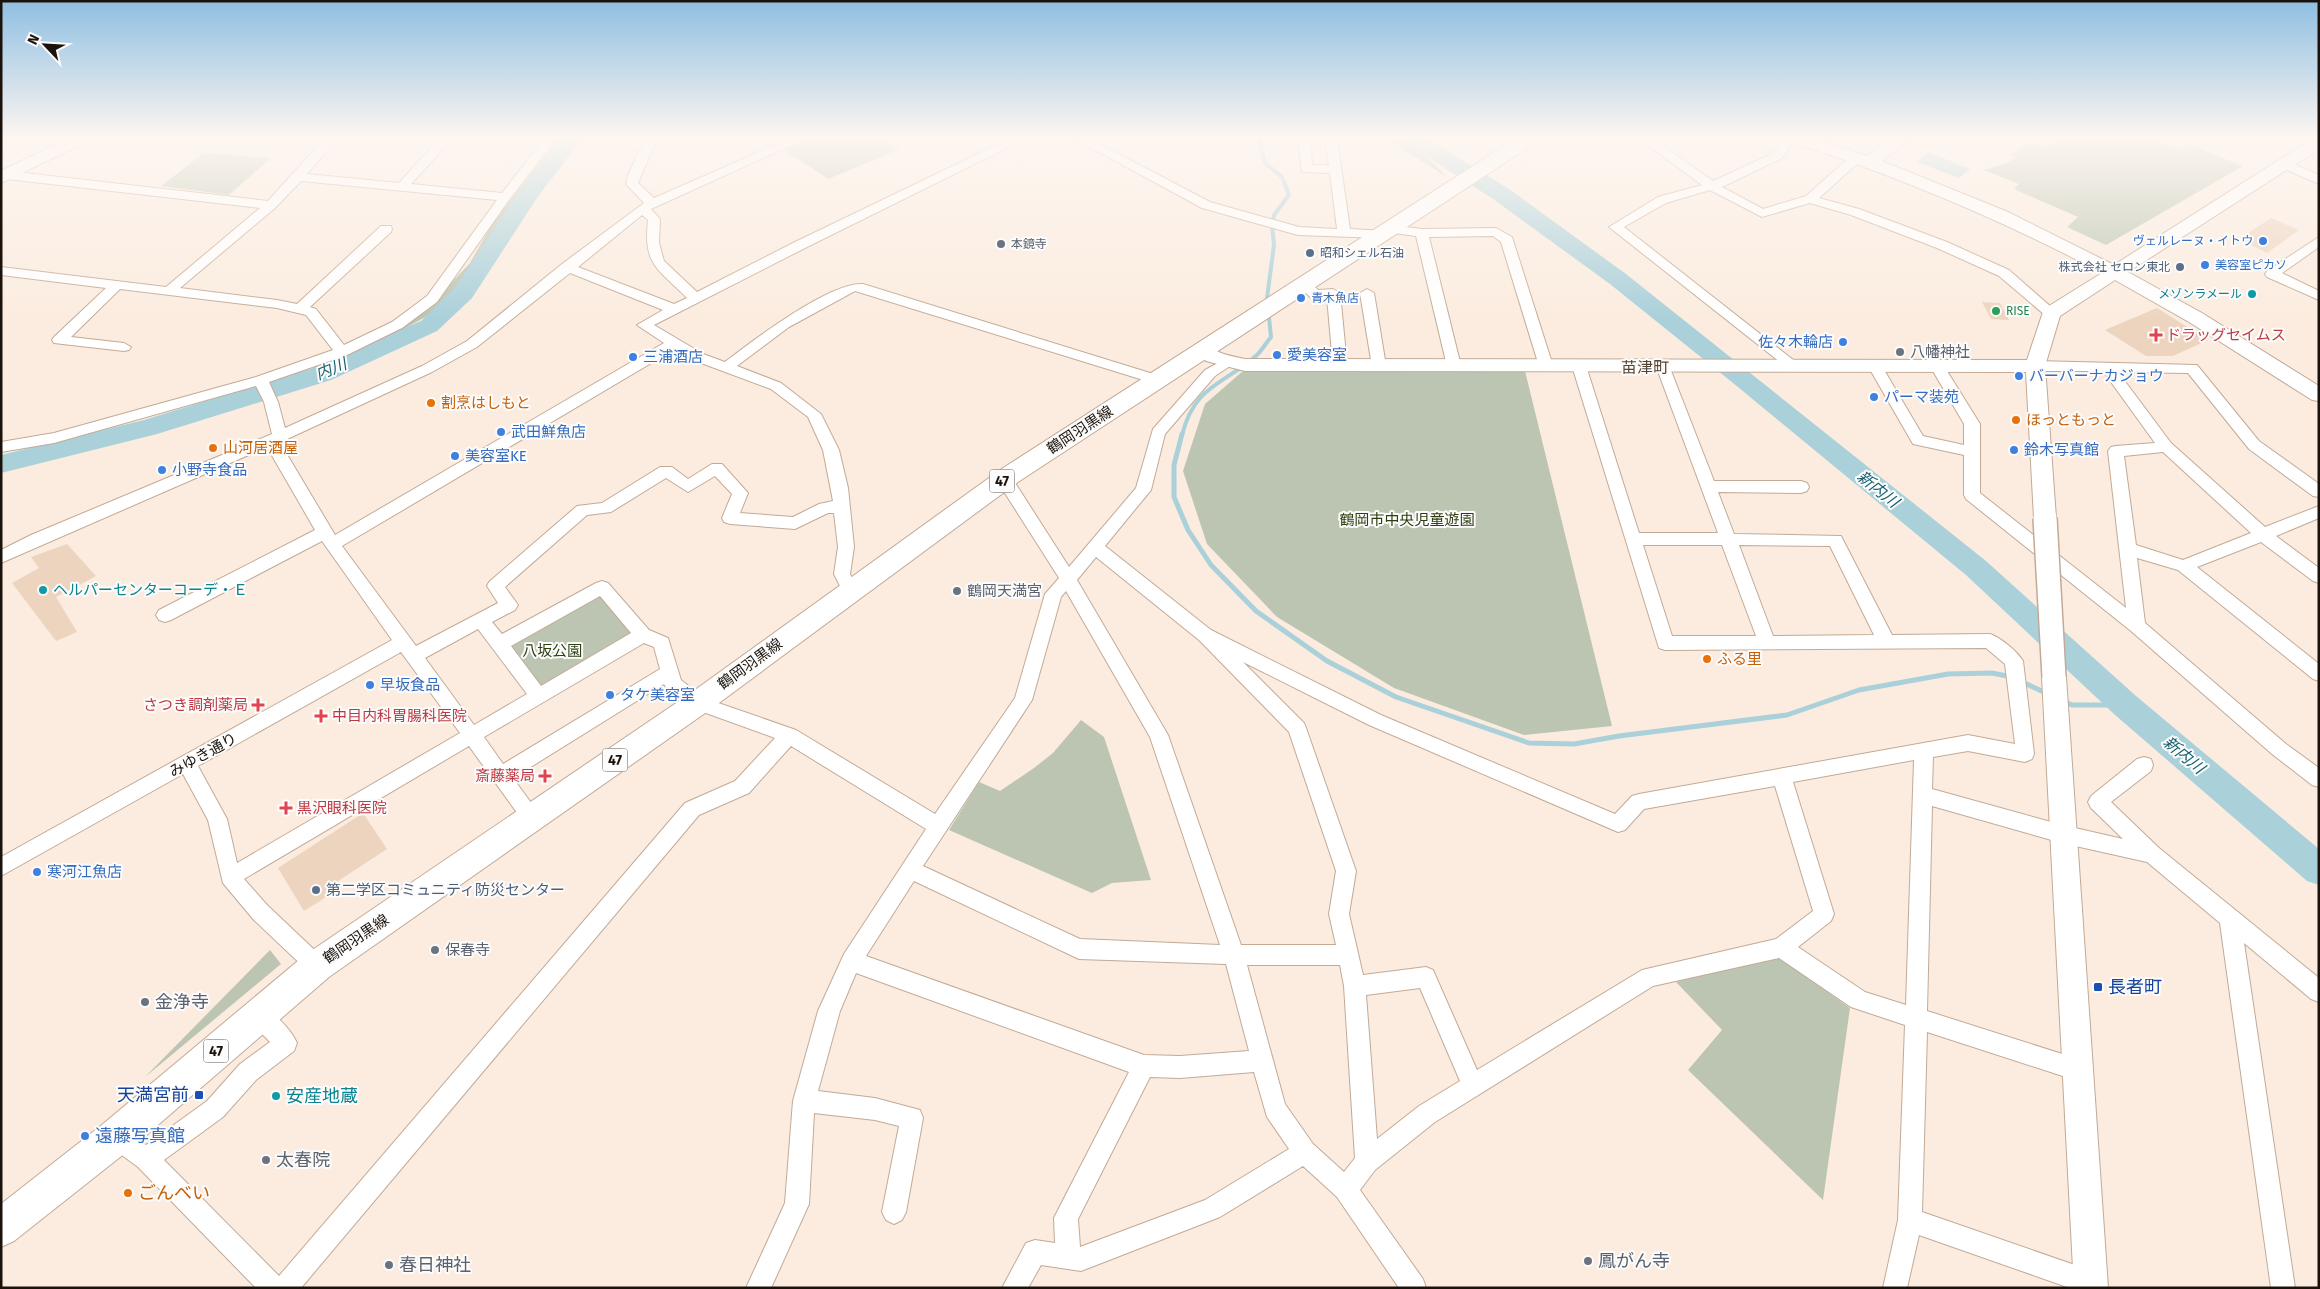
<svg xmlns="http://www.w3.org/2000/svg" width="2320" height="1289" font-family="'Fira Sans','Noto Sans JP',sans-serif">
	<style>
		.green { fill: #bcc5b2 }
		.water { fill: #aad0da }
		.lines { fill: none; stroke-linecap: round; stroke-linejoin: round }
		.stream-far1 { stroke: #aad0da; stroke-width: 4 }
		.stream { stroke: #aad0da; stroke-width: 5 }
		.river { fill: #aad0da; fill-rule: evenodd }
		.building { fill: #edd4bf }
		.street-casing { stroke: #c2aa96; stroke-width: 2 }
		.secondary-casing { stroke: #c2aa96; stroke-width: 2 }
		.primary-casing { stroke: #c2aa96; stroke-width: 2 }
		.street { fill: #fff; fill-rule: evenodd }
		.secondary { fill: #fff; fill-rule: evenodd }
		.primary { fill: #fff; fill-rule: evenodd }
		.secondary-bridge-casing { stroke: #c2aa96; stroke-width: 26; stroke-linecap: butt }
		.secondary-bridge { stroke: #fff; stroke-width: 23 }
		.shop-dot { fill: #3f7fe0; stroke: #fcfcfc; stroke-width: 2 }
		.worship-dot { fill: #6b7280; stroke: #fcfcfc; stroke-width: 2 }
		.service-dot { fill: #5c6f8a; stroke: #fcfcfc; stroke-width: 2 }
		.culture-dot { fill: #0f9aa8; stroke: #fcfcfc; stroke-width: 2 }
		.leisure-dot { fill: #2e9e5b; stroke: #fcfcfc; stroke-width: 2 }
		.health-dot { fill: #e0444e; stroke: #fcfcfc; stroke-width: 2 }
		.food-dot { fill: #e8710a; stroke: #fcfcfc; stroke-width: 2 }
		.transit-dot { fill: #1a4fb4; stroke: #fcfcfc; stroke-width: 2 }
		.labels { text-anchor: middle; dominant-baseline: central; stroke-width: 4; stroke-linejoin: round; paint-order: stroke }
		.far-shop-label { font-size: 12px; fill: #366cbe; stroke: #fcfcfc; text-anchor: start }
		.far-worship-label { font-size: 12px; fill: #5b616d; stroke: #fcfcfc; text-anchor: start }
		.far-service-label { font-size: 12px; fill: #4e5e75; stroke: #fcfcfc; text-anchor: start }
		.far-culture-label { font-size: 12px; fill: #0d838f; stroke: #fcfcfc; text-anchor: end }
		.far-leisure-label { font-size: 12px; fill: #27864d; stroke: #fcfcfc; text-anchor: start }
		.shield { fill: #fcfcfc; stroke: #5e5953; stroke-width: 1 }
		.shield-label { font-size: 14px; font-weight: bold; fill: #1b130b }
		.health-label { font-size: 15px; fill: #be3a42; stroke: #fcfcfc; text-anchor: start }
		.shop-label { font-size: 15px; fill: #366cbe; stroke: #fcfcfc; text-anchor: start }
		.worship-label { font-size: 15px; fill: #5b616d; stroke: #fcfcfc; text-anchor: start }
		.food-label { font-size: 15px; fill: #c56008; stroke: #fcfcfc; text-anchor: start }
		.street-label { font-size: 15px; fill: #1b130b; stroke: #fcfcfc }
		.park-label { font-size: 15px; fill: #2d3e0f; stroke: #fcfcfc }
		.culture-label { font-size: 15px; fill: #0d838f; stroke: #fcfcfc; text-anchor: start }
		.service-label { font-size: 15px; fill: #4e5e75; stroke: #fcfcfc; text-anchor: start }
		.neighbourhood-label { font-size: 16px; fill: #594533; stroke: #fcfcfc }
		.water-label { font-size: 16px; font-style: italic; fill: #176070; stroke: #fcfcfc }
		.near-transit-label { font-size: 18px; fill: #164399; stroke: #fcfcfc; text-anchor: start }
		.near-worship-label { font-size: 18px; fill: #5b616d; stroke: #fcfcfc; text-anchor: start }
		.near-culture-label { font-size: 18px; fill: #0d838f; stroke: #fcfcfc; text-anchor: start }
		.near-shop-label { font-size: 18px; fill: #366cbe; stroke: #fcfcfc; text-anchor: start }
		.near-food-label { font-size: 18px; fill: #c56008; stroke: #fcfcfc; text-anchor: start }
	</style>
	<rect width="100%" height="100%" fill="#fbecdf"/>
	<g class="green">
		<polygon points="558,139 566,139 524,191 469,277 446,305 399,332 362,350 273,381 271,378 361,346 435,300 470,263 492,224"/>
		<polygon points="808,139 883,139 900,149 828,179 785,150"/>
		<polygon points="1387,139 1404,139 1426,156 1447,177"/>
		<polygon points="2060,139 2151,139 2177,150 2187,144 2243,166 2106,245 2067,227 2078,217 2014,189 2019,184 1984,170 2005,164 2016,158 2010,155 2032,141 2045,148"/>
		<polygon points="204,153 271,158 229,195 161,186"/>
		<polygon points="1243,371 1525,371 1612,726 1524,735 1394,688 1277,617 1207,544 1183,471 1205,404"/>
		<polygon points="600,591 635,635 540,691 505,645"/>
		<polygon points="1081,720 1104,737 1151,880 1112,883 1092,893 949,830 979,782 1000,791 1034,768 1053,753"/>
		<polygon points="270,950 281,964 145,1077"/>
		<polygon points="1776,955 1850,1008 1823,1200 1688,1070 1722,1030 1676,982"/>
	</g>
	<polygon class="water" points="1928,152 1970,169 1959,178 1917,162"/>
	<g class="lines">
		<path class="stream-far1" d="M1182 435C1195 384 1224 385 1257 355 1262 350 1266 343 1271 337L1267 298 1274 245 1272 225 1274 215 1289 195 1282 177 1265 163 1259 139"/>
		<g class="stream">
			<polyline points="1182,434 1174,465 1174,497 1188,530 1211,565 1256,611 1327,661 1396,697 1529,743 1574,744 1619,736 1787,715 1859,690 1948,674 1992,673 2012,677"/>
			<polyline points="2020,681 2048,694"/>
			<polyline points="2063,701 2072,705 2125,705"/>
		</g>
		<g class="river">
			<polygon points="561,139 582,139 537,198 472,298 437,331 331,380 157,434 1,473 1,455 144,420 313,368 421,321 455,288 520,190"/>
			<polygon points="1403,139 1428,139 1509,189 1626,274 1986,561 2136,696 2319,849 2319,885 2307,881 2114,714 1966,575 1738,387 1610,284 1493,199 1406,143"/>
		</g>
	</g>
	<g class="building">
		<polygon points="2271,218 2299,230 2267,253 2239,239"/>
		<polygon points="1982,302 2000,303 2009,320 1991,319"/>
		<polygon points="2157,308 2208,340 2173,356 2146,356 2105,330"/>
		<polygon points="67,544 96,576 56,597 77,632 56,641 12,583 39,568 31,557"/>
		<polygon points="363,813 387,849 335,883 339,889 304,911 278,868"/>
	</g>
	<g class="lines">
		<g class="street-casing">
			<g id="street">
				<path d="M324 139H337L307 174 399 183 439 139H452L411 184 502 193 544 139H556L509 200 437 302 402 328 347 355 269 382 278 402 285 428 422 366 467 341 562 264 644 203 626 184 628 175 645 139H657L638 183 654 198 789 139H805L651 209 660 219 659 243 664 261 697 292 795 242 1009 139H1025L805 248 654 325 703 354 725 362C752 341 831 281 863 284L1163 377 1165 380 1163 383H1153L855 291 789 327 737 366 781 383 821 414 839 450 848 488 854 547 850 574 858 590 856 594 850 596 844 594 834 574 838 547 834 513H828L795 529 730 524 724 522 722 518 732 494 715 476 688 492 666 478 611 512 587 515 505 587 518 605 515 610 492 622 502 634 596 583 602 581 608 583 649 630 668 638 681 680 704 698 796 730 935 814 1015 698 1045 594 1059 578 996 479 998 475H1010L1069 567 1136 488 1153 429 1205 370 1229 357 1236 362 1215 376 1165 434 1151 490 1105 546 1211 630 1381 715 1615 814 1632 796 1639 794 1968 735 2015 744 2005 664 1986 648 1665 650 1659 648 1572 366 1579 361 1586 366 1639 533H1718L1656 366 1658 363H1668L1714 481H1801L1807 483 1809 487 1807 491 1801 493 1718 492 1734 534 1841 536 1892 635 1990 634C2001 638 2017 651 2023 661L2034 754 2032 759 2025 762 1968 751 1933 757 1932 789 2062 825 2123 839 2091 808 2088 802 2091 796 2137 759 2144 757 2151 759 2153 765 2151 771 2111 802 2159 848 2319 978V1002L2311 999 2244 943 2295 1288H2271L2220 923 2147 862 2062 843 1932 806 1927 1011 2078 1059 2086 1062 2089 1070 2086 1078 2078 1081 1927 1032 1922 1212 2095 1272 2104 1275 2107 1284 2106 1288H2070L1919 1235 1907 1288H1883L1898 1220 1905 1025 1851 1007 1779 958 1653 986 1435 1122 1375 1170 1360 1190 1423 1279 1426 1288H1399L1337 1197 1303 1166 1220 1217 1081 1271 1041 1265 1028 1288H1002L1026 1243 1035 1240 1055 1243 1054 1218 1058 1210 1129 1072 856 973 840 1011 818 1091 875 1098 920 1110 923 1118 906 1212 902 1220 894 1224 886 1220 882 1212 899 1126 875 1120 814 1113 809 1204 771 1288H746L785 1203 793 1101 818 1011 844 954 926 829 791 746 749 793 699 815 301 1288H256L138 1167 108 1145 105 1137 108 1129 116 1126 146 1145 207 1101 240 1064 270 1042 250 1022 247 1015 250 1008 258 1005C272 1010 291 1029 297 1043L294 1051 256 1080 223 1117 164 1160 279 1276 685 803 735 781 775 738 692 708 667 689 664 684 513 778 542 818 539 824 532 826 525 824 469 746 244 879 267 905 324 959 328 966 324 973 317 976 310 973 253 919 223 883 208 820 183 774 1 876V857L392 640 322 541 171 620 165 622 159 620 156 615 159 610 315 530 267 447 1 563V550L31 535 272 434 264 402 256 386 54 443 1 452V442L54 433 256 377 333 350 306 315 277 308 120 289 71 337 124 343 131 347 129 350 124 351 54 343 52 340 54 337 106 288 1 275V267L166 287 260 208 7 179 3 178 1 174 7 171 268 201ZM301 181 497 200 427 296 392 322 344 345 316 309 310 307 391 232 392 229 391 226H381L297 304 277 300 180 288 275 208ZM642 215 648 220C643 265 657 268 687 298L674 304 578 267ZM570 273 663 310 637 325 664 343 335 535 282 446 285 440 432 372 477 347ZM675 349 693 360 771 389 808 417 823 450 833 501 819 504 793 517 740 513 748 493 722 464H712L688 479 672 467H660L602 503 577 506 489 582 487 586 498 603 416 646 342 546ZM1643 545H1722L1756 636H1672ZM1739 545 1830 546 1874 635 1773 636ZM1096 557 1199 640 1289 732 1336 871 1329 914 1336 945H1241L1168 735 1077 580ZM1066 591 1150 737 1220 945 1080 939 923 866 1032 700 1061 597ZM600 596 631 633 541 686 511 646ZM478 629 527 694 474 725 425 658ZM644 643 654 647 660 669 503 764 484 737ZM401 652 460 733 237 863 227 819 198 766ZM1243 662 1369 725 1618 832 1625 830 1644 809 1775 786 1813 911 1776 939 1642 970 1477 1070 1433 970 1426 967 1363 975 1349 914 1356 871 1306 728 1304 723ZM1914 760 1906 1005 1865 992 1798 947 1831 921 1834 914 1793 782ZM914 881 1079 959 1226 964 1249 1051 1180 1056 1144 1055 866 956ZM1247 965H1340L1344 986 1355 1158 1344 1172 1313 1144 1285 1104ZM1420 988 1460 1081 1419 1106 1377 1139 1366 995ZM1254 1072 1267 1117 1289 1149 1205 1200 1080 1247 1078 1219 1150 1077 1180 1078Z"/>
				<polygon points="1075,139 1090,139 1210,202 1299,227 1337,229 1330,173 1302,172 1298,139 1310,139 1312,165 1329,165 1325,139 1337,139 1350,229 1385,231 1384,229 1385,226 1390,225 1422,229 1496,228 1512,237 1553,366 1546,371 1539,366 1501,242 1493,236 1429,237 1461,366 1454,371 1447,366 1416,236 1386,232 1387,234 1386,237 1381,238 1298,235 1202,208"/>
				<polygon points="1653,139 1713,181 1774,153 1782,139 1794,139 1782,158 1722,187 1763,209 1806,196 1852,155 1860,155 1862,158 1860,161 1819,198 1859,209 1947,242 2009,270 2058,313 2051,317 2046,316 1999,276 1937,248 1851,215 1810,203 1762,217 1710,190 1666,203 1624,227 1801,366 1794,371 1789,369 1609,227 1658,197 1702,185 1649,146 1647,143"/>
				<polygon points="2284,160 2319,175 2319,184 2280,167 2278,164 2280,161"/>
				<polygon points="2319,237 2319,247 2282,273 2319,291 2319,300 2267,277 2265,274 2267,271"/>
				<polygon points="1304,280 1309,281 1318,290 1333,289 1340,293 1347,365 1345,368 1340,370 1333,365 1327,297 1310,297 1297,284"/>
				<polygon points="1367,289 1374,293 1386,366 1379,371 1372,366 1360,293"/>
				<path d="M1875 361 1880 363 1923 436 1964 445V424L1930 366 1932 363H1942L1980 424V493L2126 608 2108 451 2111 447 2116 446 2155 443 2103 371H2035L2028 366 2035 361 2197 365 2259 441 2319 484V497L2313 496 2249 449 2188 373 2118 372 2171 443 2265 527 2319 506V518L2276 536 2319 568V583L2313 581 2261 542 2197 567 2319 664V681L2313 679 2178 570 2137 558 2145 623 2286 744 2319 768V787L2312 785 2272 754 2131 631 1966 499 1964 495V455L1913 444 1868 366ZM2163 452 2251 533 2183 560 2136 545 2124 456Z"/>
			</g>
		</g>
		<g class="secondary-casing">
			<g id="secondary">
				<polygon points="67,139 88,139 86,142 1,183 1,171"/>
				<path d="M1790 139H1815L1867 156 1891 139H1910L1882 161 2008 212 2114 265 2312 139H2319V149L2128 272 2202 313 2319 386V401L2312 400 2189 322 2115 280 2060 316 2045 366 2056 518 2053 524 2045 526 2037 524 2034 518 2026 372 1245 371 1206 361 1194 348 1197 344C1210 340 1211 349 1221 353 1229 356 1237 357 1245 359L2027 360 2044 309 2102 273C2002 220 1900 177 1792 142Z"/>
				<polygon points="2054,667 2063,670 2066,677 2108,1288 2074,1288 2042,677 2045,670"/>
			</g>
		</g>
		<g class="primary-casing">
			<polygon id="primary" points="1515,139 1537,139 1535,143 1018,482 708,711 329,977 129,1150 14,1241 1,1247 1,1204 103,1124 305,955 688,695 1000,470"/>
		</g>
		<use href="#street" class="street"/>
		<use href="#secondary" class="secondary"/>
		<use href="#primary" class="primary"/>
		<g class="secondary-bridge-casing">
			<polyline id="secondary-bridge" points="2045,518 2054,677"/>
		</g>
		<use href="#secondary-bridge" class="secondary-bridge"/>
	</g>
	<linearGradient id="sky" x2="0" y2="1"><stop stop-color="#8fbfe2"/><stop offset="0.43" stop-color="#fdf6f1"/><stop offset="1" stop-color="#fdf6f1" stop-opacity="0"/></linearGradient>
	<rect width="2320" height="320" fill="url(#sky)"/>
	<g class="shop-dot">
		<circle cx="2263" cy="241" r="5"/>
		<circle cx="2205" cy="265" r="5"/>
		<circle cx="1301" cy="298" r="5"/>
		<circle cx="1843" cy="342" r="5"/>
		<circle cx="1277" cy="355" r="5"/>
		<circle cx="633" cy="357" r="5"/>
		<circle cx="2019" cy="376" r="5"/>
		<circle cx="1874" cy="397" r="5"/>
		<circle cx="501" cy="432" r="5"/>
		<circle cx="2014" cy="450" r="5"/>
		<circle cx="455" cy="456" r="5"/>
		<circle cx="162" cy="470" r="5"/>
		<circle cx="370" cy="685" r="5"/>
		<circle cx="610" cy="695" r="5"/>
		<circle cx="37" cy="872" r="5"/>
		<circle cx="85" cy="1136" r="5"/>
	</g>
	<g class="worship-dot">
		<circle cx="1001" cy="244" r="5"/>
		<circle cx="1900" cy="352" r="5"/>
		<circle cx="957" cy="591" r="5"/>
		<circle cx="435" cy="950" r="5"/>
		<circle cx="145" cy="1002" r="5"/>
		<circle cx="266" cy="1160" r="5"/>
		<circle cx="1588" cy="1261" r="5"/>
		<circle cx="389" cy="1265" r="5"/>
	</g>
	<g class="service-dot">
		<circle cx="1310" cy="253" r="5"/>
		<circle cx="2180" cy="267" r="5"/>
		<circle cx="316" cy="890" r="5"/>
	</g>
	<g class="culture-dot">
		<circle cx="2252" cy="294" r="5"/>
		<circle cx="43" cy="590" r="5"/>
		<circle cx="276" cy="1096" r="5"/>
	</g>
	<circle class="leisure-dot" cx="1996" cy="311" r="5"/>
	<g class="health-dot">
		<path d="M2153.5 327.5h5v5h5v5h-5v5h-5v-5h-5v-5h5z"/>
		<path d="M255.5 697.5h5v5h5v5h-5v5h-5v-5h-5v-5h5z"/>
		<path d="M318.5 708.5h5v5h5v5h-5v5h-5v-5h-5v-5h5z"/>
		<path d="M542.5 768.5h5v5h5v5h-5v5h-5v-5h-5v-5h5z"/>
		<path d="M283.5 800.5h5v5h5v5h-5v5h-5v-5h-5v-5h5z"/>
	</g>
	<g class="food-dot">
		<circle cx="431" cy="403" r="5"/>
		<circle cx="2016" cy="420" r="5"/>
		<circle cx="213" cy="448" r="5"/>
		<circle cx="1707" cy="659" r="5"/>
		<circle cx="128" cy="1193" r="5"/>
	</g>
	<g class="transit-dot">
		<rect x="2093" y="982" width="10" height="10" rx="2.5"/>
		<rect x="194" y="1090" width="10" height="10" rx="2.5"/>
	</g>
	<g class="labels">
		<g class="far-shop-label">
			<text x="2253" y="241" text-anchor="end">ヴェルレーヌ・イトウ</text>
			<text x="2215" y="265">美容室ピカソ</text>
			<text x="1311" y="298">青木魚店</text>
		</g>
		<g class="far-worship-label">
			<text x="1011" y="244">本鏡寺</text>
		</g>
		<g class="far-service-label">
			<text x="1320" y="253">昭和シェル石油</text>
			<text x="2170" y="267" text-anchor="end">株式会社 セロン東北</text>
		</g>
		<g class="far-culture-label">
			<text x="2242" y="294">メゾンラメール</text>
		</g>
		<g class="far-leisure-label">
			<text x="2006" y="311">RISE</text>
		</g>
		<g class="shield">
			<rect x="989.5" y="469.5" width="25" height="23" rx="4"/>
			<rect x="602.5" y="748.5" width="25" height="23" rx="4"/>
			<rect x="203.5" y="1039.5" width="25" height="23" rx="4"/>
		</g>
		<g class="shield-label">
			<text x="1002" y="481">47</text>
			<text x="615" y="760">47</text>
			<text x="216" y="1051">47</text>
		</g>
		<g class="health-label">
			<text x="2166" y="335">ドラッグセイムス</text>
			<text x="248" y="705" text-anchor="end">さつき調剤薬局</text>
			<text x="332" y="716">中目内科胃腸科医院</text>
			<text x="535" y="776" text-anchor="end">斎藤薬局</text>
			<text x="297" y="808">黒沢眼科医院</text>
		</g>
		<g class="shop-label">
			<text x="1833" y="342" text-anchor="end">佐々木輪店</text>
			<text x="1287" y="355">愛美容室</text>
			<text x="643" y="357">三浦酒店</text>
			<text x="2029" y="376">バーバーナカジョウ</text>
			<text x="1884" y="397">パーマ装苑</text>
			<text x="511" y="432">武田鮮魚店</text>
			<text x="2024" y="450">鈴木写真館</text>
			<text x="465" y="456">美容室KE</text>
			<text x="172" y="470">小野寺食品</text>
			<text x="380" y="685">早坂食品</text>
			<text x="620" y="695">タケ美容室</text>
			<text x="47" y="872">寒河江魚店</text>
		</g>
		<g class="worship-label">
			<text x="1910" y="352">八幡神社</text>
			<text x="967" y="591">鶴岡天満宮</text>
			<text x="445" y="950">保春寺</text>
		</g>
		<g class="food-label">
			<text x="441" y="403">割烹はしもと</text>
			<text x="2026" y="420">ほっともっと</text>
			<text x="223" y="448">山河居酒屋</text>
			<text x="1717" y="659">ふる里</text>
		</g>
		<g class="street-label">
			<text transform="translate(1080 430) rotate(-33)">鶴岡羽黒線</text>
			<text transform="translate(750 664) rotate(-36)">鶴岡羽黒線</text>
			<text transform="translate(203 755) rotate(-29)">みゆき通り</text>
			<text transform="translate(356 939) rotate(-34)">鶴岡羽黒線</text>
		</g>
		<g class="park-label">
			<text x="1407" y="520">鶴岡市中央児童遊園</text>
			<text x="552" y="651">八坂公園</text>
		</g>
		<g class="culture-label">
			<text x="53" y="590">ヘルパーセンターコーデ・Ｅ</text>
		</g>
		<g class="service-label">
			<text x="326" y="890">第二学区コミュニティ防災センター</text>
		</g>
		<g class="neighbourhood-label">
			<text x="1645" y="367">苗津町</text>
		</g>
		<g class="water-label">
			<text transform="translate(331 369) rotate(-22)">内川</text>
			<text transform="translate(1878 489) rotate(39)">新内川</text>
			<text transform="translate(2184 755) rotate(40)">新内川</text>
		</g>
		<g class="near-transit-label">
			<text x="2108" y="987">長者町</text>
			<text x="189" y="1095" text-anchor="end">天満宮前</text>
		</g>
		<g class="near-worship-label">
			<text x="155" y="1002">金浄寺</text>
			<text x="276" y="1160">太春院</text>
			<text x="1598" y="1261">鳳がん寺</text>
			<text x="399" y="1265">春日神社</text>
		</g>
		<g class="near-culture-label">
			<text x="286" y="1096">安産地蔵</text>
		</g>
		<g class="near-shop-label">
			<text x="95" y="1136">遠藤写真館</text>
		</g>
		<g class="near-food-label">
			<text x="138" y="1193">ごんべい</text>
		</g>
	</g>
	<rect width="2320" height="1289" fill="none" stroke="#1b130b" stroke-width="5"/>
	<g transform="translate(45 45) rotate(295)" stroke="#fcfcfc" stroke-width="4" paint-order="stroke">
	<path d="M0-4L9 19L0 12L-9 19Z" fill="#1b130b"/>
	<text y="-8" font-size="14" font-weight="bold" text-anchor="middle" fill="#1b130b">N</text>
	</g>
</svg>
